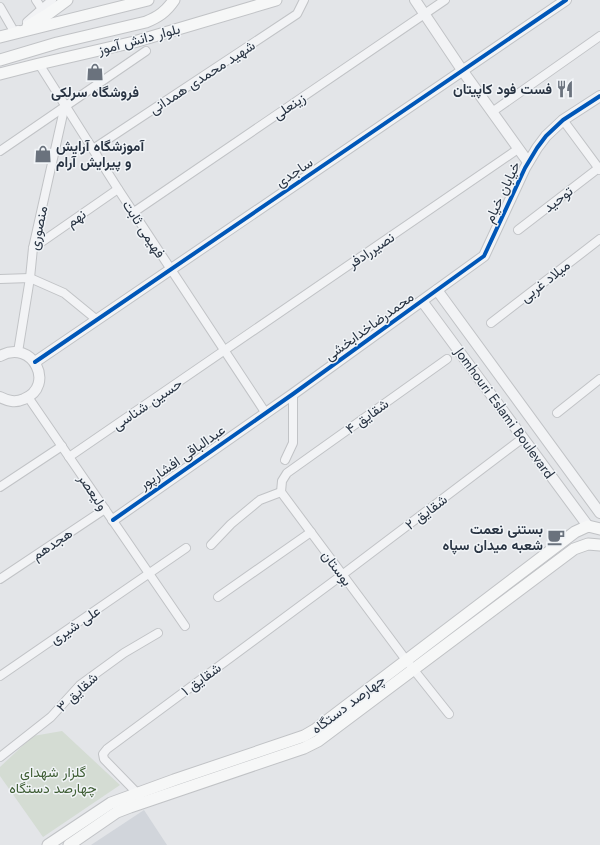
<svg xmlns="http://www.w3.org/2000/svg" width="600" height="845" font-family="Jost,Vazirmatn,sans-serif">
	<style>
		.built { fill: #d1d5db }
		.green { fill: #d4dcd3 }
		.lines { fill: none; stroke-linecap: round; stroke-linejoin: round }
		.minor-casing { stroke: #c1c3c6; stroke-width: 10 }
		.tertiary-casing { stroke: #c1c3c6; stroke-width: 12 }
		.secondary-casing { stroke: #c1c3c6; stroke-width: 13 }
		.minor { stroke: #f2f3f5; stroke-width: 8 }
		.tertiary { stroke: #f2f3f5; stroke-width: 10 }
		.secondary { stroke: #f6f7f7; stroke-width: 11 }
		.cycleway-casing { stroke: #f1f4f7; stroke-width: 6 }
		.cycleway { stroke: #0057b8; stroke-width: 4 }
		.labels { text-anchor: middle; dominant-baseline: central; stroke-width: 3; stroke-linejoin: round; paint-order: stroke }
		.street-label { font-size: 14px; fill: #293443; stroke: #f1f4f7 }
		.poi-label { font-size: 14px; font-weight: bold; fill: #293443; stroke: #f1f4f7; text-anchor: end }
		.park-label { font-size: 14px; fill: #405f36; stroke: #f1f4f7 }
	</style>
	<rect width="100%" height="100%" fill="#e3e5e8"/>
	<polygon class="built" points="144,810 167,845 91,845"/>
	<polygon class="green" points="62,731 120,785 43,837 0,776 0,767 33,736"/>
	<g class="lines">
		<g class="minor-casing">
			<g id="minor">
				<polyline points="36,0 42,9"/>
				<polyline points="0,7 15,33 18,30"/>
				<polyline points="27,22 52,0"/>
				<polyline points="39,64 118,189 265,412"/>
				<polyline points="492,112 600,36"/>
				<polyline points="563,120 600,170"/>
				<polyline points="93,149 297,14 304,0"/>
				<polyline points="0,151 146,51"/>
				<polyline points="134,212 445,0"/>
				<polyline points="518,230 600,167"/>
				<polyline points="33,248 118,189"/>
				<polyline points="0,279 30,278 64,293 97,320"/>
				<polyline points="491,323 600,239"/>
				<polyline points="18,352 30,278 33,248 65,105"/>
				<polyline points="447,359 287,473 282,481 281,492 406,660 449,714"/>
				<polyline points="28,397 185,626"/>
				<polyline points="557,413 600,379"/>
				<polyline points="69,457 518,149"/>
				<polyline points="285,460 293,443 293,394"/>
				<polyline points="0,487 62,446"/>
				<polyline points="211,545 231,524 260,500 281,492"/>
				<polyline points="0,579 105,509"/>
				<polyline points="218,597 311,532"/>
				<polyline points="0,676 186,548"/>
				<polyline points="0,757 51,717 80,685 124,653 158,633"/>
				<polyline points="140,796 104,759 103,754 107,749 342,575 523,438"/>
			</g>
		</g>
		<g class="tertiary-casing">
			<g id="tertiary">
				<polyline points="415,0 462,70 528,162"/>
				<polyline points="437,290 600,513"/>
				<polyline points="422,301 588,526"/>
				<path d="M0 356C33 338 56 386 24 399 15 403 8 401 0 397"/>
				<polyline points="35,362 566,0"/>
				<polyline points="113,520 293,394 484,256 525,168 537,148 546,136 563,120 600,96"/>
			</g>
		</g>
		<g class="secondary-casing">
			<g id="secondary">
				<polyline points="28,26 48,14 67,0"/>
				<polyline points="0,37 148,0"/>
				<path d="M0 60 57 43 146 22C158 17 166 12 174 0"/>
				<polyline points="0,74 39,64 134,42 276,0"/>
				<polyline points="48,845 111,803 174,780 304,736 316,729 575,532 588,526 600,529"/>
				<polyline points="69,845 117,812 130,807 304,748 318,741 574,549 588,544 600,545"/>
			</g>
		</g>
		<use href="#minor" class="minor"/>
		<use href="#tertiary" class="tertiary"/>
		<use href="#secondary" class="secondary"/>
		<g class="cycleway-casing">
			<g id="cycleway">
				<polyline points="35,362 566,0"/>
				<polyline points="113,520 293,394 484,256 525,168 537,148 546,136 563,120 600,96"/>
			</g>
		</g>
		<use href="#cycleway" class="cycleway"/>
	</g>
	<defs>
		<g id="shop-bare" transform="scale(1.38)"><path d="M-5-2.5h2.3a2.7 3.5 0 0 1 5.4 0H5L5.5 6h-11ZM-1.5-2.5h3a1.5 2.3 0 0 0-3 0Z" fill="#6a727d" stroke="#f1f4f7" stroke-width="2.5" paint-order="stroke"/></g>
		<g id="restaurant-bare" transform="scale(1.38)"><path d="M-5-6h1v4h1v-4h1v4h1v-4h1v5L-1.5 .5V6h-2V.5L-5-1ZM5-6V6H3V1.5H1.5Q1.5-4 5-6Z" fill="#6a727d" stroke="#f1f4f7" stroke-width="2.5" paint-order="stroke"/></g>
		<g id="cafe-bare" transform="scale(1.38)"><path d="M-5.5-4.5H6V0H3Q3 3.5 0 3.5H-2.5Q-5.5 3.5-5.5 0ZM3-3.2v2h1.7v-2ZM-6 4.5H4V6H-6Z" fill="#6a727d" stroke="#f1f4f7" stroke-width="2.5" paint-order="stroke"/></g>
	</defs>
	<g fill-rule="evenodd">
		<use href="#shop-bare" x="95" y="72"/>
		<use href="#restaurant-bare" x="565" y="89"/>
		<use href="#shop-bare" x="43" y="154"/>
		<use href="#cafe-bare" x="556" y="537"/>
	</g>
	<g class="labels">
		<g class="street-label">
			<text transform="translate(139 39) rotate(-15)">بلوار دانش آموز</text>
			<text transform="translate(202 77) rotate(-33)">شهید محمدی همدانی</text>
			<text transform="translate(289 106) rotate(-34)">زینعلی</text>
			<text transform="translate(294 172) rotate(-34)">ساجدی</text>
			<text transform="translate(502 192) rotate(-65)">خیابان خیام</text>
			<text transform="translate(558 199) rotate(-38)">توحید</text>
			<text transform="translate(76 218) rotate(-35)">نهم</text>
			<text transform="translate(38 228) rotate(-78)">منصوری</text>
			<text transform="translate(144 229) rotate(57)">فهیمی ثابت</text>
			<text transform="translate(371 250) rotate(-34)">نصیررادفر</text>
			<text transform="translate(545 281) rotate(-38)">میلاد غربی</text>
			<text transform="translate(369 326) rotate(-36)">محمدرضاخدابخشی</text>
			<text transform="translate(147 404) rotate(-34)">حسین شناسی</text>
			<text transform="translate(505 413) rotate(54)">Jomhouri Eslami Boulevard</text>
			<text transform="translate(367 416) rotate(-36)">شقایق ۴</text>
			<text transform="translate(182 457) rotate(-35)">عبدالباقی افشارپور</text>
			<text transform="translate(93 492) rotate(56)">ولیعصر</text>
			<text transform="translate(426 512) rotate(-37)">شقایق ۲</text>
			<text transform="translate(52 544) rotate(-34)">هجدهم</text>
			<text transform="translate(337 568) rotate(53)">بوستان</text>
			<text transform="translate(75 625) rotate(-34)">علی شیری</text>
			<text transform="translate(201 679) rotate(-36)">شقایق ۱</text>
			<text transform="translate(77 692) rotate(-43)">شقایق ۳</text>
			<text transform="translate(348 704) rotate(-37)">چهارصد دستگاه</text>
		</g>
		<g class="poi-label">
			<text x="552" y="89">فست فود کاپیتان</text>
			<text x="95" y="92" text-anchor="middle">فروشگاه سرلکی</text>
			<text x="56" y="146" text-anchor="start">آموزشگاه آرایش<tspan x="56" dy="16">و پیرایش آرام</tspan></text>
			<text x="543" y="529">بستنی نعمت<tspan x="543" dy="16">شعبه میدان سپاه</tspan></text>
		</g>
		<g class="park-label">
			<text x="53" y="772">گلزار شهدای<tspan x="53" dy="16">چهارصد دستگاه</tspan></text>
		</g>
	</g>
</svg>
